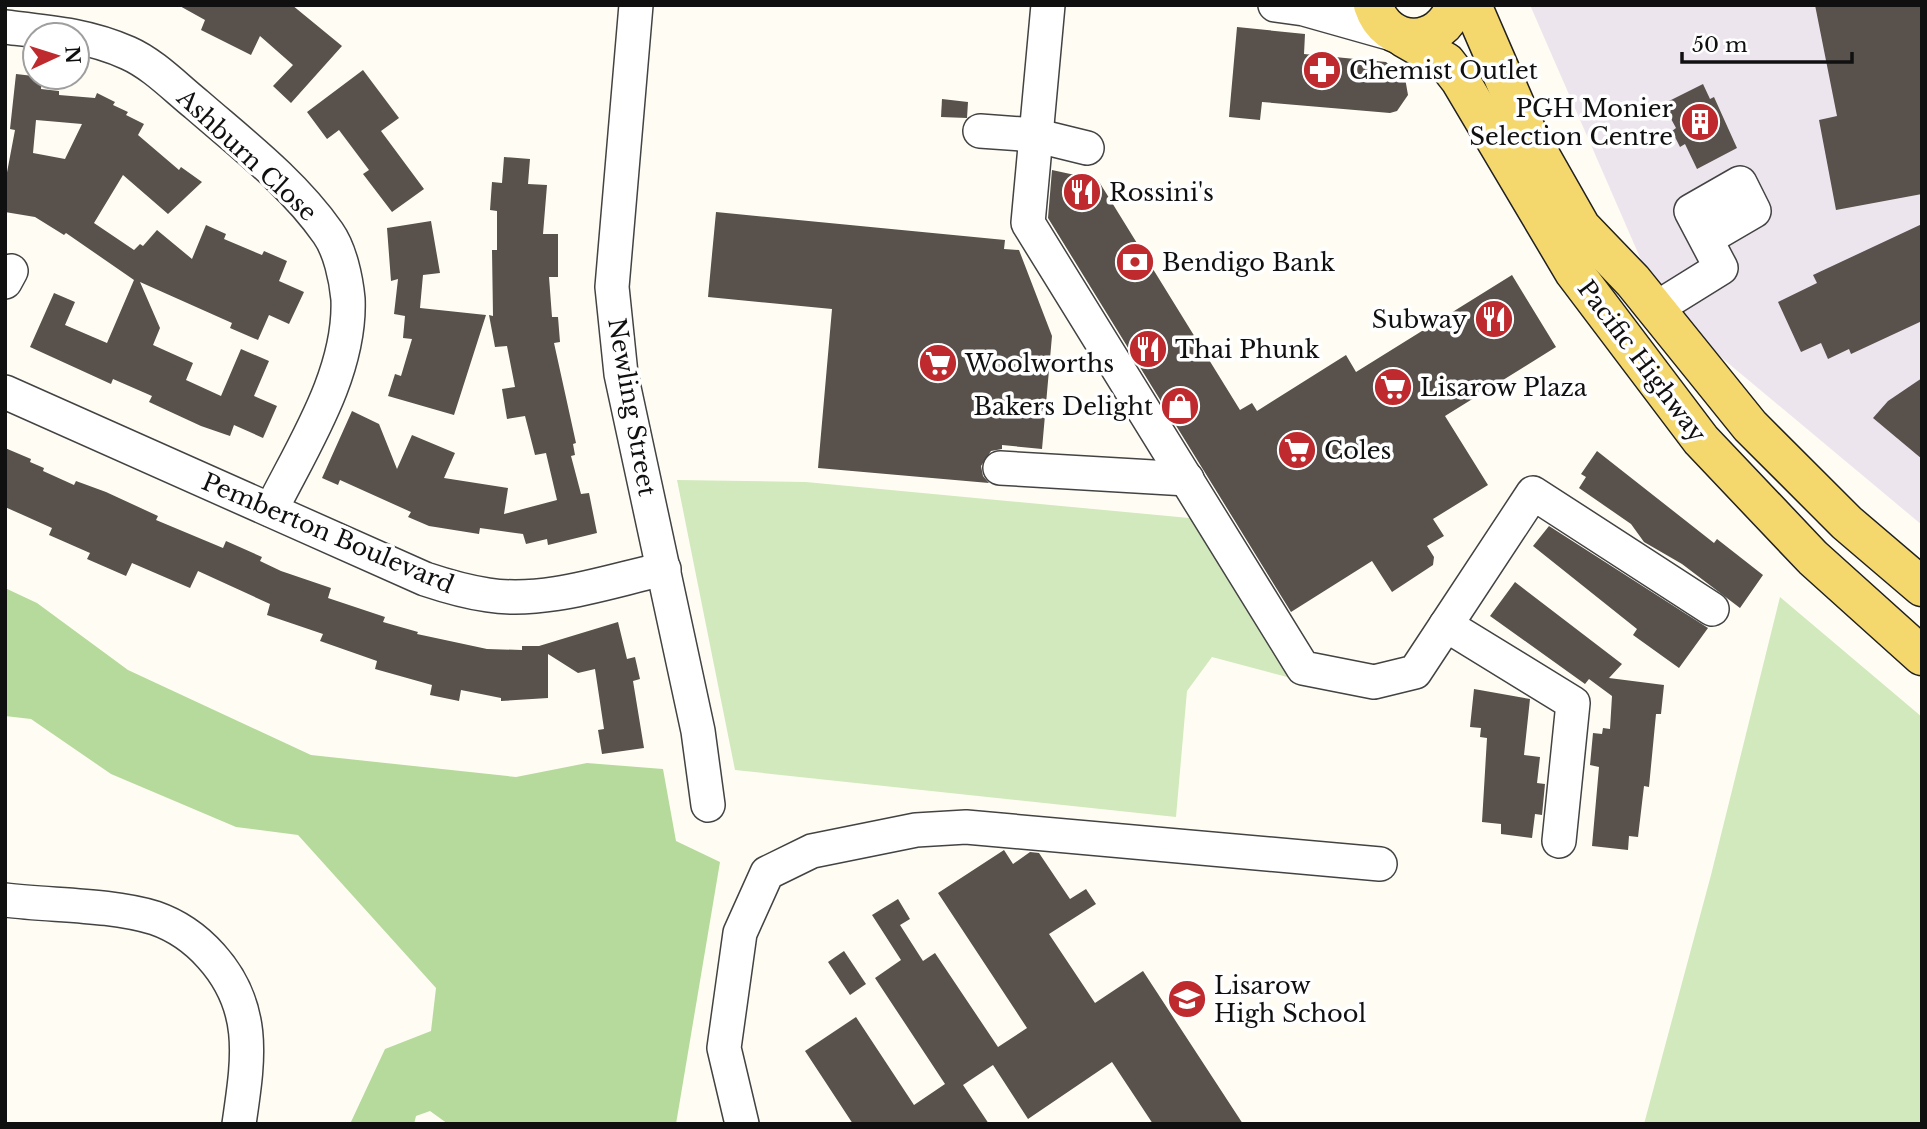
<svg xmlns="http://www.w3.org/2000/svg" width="1927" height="1129" font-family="'Libre Baskerville',serif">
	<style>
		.industrial { fill: #ede5ee }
		.green { fill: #d2e9bd }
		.forest { fill: #b6da9c }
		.building { fill: #58514c; fill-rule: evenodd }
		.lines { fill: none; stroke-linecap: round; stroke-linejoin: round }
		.minor-casing { stroke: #434343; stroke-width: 36 }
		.major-casing { stroke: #212121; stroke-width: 41 }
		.minor { stroke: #fff; stroke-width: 33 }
		.major { stroke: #f5d86d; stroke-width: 38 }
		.labels { text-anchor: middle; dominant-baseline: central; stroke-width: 7; stroke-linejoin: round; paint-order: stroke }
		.poi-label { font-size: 24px; fill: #101010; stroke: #fff; text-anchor: start }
		.street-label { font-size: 24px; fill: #101010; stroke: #fff }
	</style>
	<rect width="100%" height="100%" fill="#fffdf3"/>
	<polygon class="industrial" points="1530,5 1922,5 1922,525 1662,308"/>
	<g class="green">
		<polygon points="677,480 806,482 1200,519 1291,678 1212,657 1187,691 1176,817 735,770"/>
		<polygon points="1780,597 1922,717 1922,1124 1644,1124 1711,875"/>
	</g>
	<polygon class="forest" points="5,588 37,603 128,670 311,755 516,777 587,763 663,769 676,841 720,862 676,1124 448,1124 430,1111 416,1116 414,1124 350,1124 385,1049 431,1031 436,988 298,835 236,827 111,774 31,719 5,716"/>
	<g class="building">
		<polygon points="178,5 292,5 342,46 291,103 273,86 293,65 260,36 251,55 201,30 205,20"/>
		<polygon points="1815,5 1922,5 1922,194 1836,210 1819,120 1837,116"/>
		<polygon points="1237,27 1305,34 1304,54 1386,62 1405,78 1408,95 1397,111 1390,113 1262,102 1260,120 1229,117"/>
		<polygon points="363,70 399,118 381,131 424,189 392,212 363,174 369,170 339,130 327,139 307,112"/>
		<path d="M16 74 42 77 41 89 59 91V95L95 98 97 93 115 102 113 105 128 112 126 115 144 124 138 135 179 170 181 167 202 182 168 214 123 175 94 223 134 250 140 244 143 246 157 230 192 259 206 225 226 234 224 239 262 255 264 251 287 261 279 281 304 292 289 324 269 315 258 340 230 328 232 323 140 282 160 328 153 345 193 363 186 380 221 396 241 349 269 361 254 396 277 406 263 438 234 425 230 436 201 426 149 402 152 396 113 379 111 384 30 347 54 293 75 302 65 325 107 343 134 280 66 233 64 235 35 217 5 212V183L15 130 10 129ZM36 120 82 124 65 159 33 153Z"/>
		<polygon points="1703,84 1710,99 1714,97 1737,148 1697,169 1685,144 1680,147 1672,131 1676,128 1663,104"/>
		<polygon points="942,99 968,102 967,118 941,117"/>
		<polygon points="504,157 530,159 528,184 547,185 543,234 558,234 558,277 549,277 552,317 558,317 560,342 554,343 576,443 573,444 575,455 571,456 581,494 589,493 597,533 548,545 547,539 526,544 523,534 480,528 479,534 429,526 408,517 411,512 340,480 338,485 322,478 352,411 379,424 397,469 412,435 455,453 444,478 508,488 504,514 557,500 546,453 535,455 525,416 507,419 502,389 515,387 507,346 495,347 489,315 493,316 492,250 497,250 497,211 490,210 492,182 502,183"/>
		<polygon points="1052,170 1098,180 1240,410 1252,403 1257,411 1346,355 1356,372 1512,275 1556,347 1445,416 1488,485 1433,519 1444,536 1427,546 1434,557 1433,565 1392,592 1372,561 1291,612 1048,218"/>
		<polygon points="716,212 1005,240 1004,249 1019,250 1052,336 1042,449 1002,445 1002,449 991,451 981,466 983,476 989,483 818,468 832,309 708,297"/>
		<polygon points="431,221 440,273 423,275 420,308 486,315 454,415 388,396 395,374 401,376 412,339 403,338 405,316 394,314 398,279 391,281 387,228"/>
		<polygon points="1922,224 1922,321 1851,354 1849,349 1828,359 1821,343 1801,352 1778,302 1817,283 1813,275"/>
		<polygon points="1922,378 1922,459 1873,418 1888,401"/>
		<polygon points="5,448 31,459 30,462 44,468 43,471 74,485 76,481 106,492 158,516 156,520 223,548 226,541 262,557 260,561 281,571 331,588 328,598 385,617 383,622 418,632 417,634 487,649 522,650 522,646 539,646 618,622 627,659 635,657 640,679 633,681 644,748 602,754 598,730 604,729 595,669 578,673 548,654 548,698 501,701 501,698 461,690 459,701 430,695 432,685 375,669 377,661 320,641 323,634 267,615 270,604 198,571 190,588 132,563 126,576 87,559 90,553 49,535 52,528 5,507"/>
		<polygon points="1597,451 1714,543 1717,539 1763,575 1740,608 1682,564 1644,542 1631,524 1579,488 1586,477 1581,474"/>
		<polygon points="1549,526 1708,628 1679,668 1633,635 1637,629 1533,546"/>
		<polygon points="1515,582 1622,664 1609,678 1664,685 1661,714 1656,714 1649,787 1644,786 1638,837 1629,836 1628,850 1592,846 1599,767 1590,765 1593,733 1602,734 1603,728 1610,729 1612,696 1589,679 1585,684 1490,616"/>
		<polygon points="1474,689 1530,699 1524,755 1540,757 1537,783 1545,784 1542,815 1535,814 1532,838 1501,834 1501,824 1482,822 1487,738 1480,737 1481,728 1470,727"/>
		<polygon points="1004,850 1013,864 1030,852 1039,853 1070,899 1086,889 1096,904 1049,934 1095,1003 1143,971 1243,1124 1153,1124 1112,1062 1028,1119 993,1065 963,1085 989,1124 853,1124 805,1051 856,1017 914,1105 945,1084 875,978 901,960 872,915 898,899 910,919 900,925 923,961 935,953 998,1047 1027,1028 938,893"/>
		<polygon points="844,951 866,984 850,995 828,962"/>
	</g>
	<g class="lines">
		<g class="minor-casing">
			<g id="minor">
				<polyline points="636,5 612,287 621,374 698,731 708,805"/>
				<polyline points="1048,5 1028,223 1303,668 1374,682 1415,672 1533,493 1712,609"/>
				<polyline points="1275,5 1304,9 1396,35"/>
				<path d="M5 27C49 32 88 35 128 53 153 64 175 87 196 104 242 144 293 183 328 233 340 250 346 278 348 299 351 373 303 446 271 510"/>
				<polyline points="980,131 1034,135 1087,148"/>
				<polyline points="5,282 11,271"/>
				<polyline points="1655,309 1721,268 1691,211 1740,183 1754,211 1706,239"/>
				<path d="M5 392 425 579C446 586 467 592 488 595 545 604 609 581 664 569"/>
				<polyline points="1000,468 1187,479"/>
				<polyline points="1446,625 1573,703 1559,841"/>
				<path d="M5 900C54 906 108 904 155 918 178 926 195 938 211 956 258 1008 248 1061 239 1124"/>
				<polyline points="742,1124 724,1048 740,933 767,873 812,851 916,830 966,827 1380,864"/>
			</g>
		</g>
		<g class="major-casing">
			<g id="major">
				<path d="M1373 5C1387 49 1441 48 1455 5"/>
				<polyline points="1472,5 1527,132 1581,227 1633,281 1750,426 1847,523 1922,587"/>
				<polyline points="1404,38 1446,62 1460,80 1574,272 1701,440 1813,558 1922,656"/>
			</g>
		</g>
		<use href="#minor" class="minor"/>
		<use href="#major" class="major"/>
	</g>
	<defs>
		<g id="pharmacy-disc" transform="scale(2.0125)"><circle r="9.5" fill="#be2a2d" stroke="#fff"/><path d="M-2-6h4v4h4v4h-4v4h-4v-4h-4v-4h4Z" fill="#fff"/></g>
		<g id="building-disc" transform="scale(2.0125)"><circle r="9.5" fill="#be2a2d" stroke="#fff"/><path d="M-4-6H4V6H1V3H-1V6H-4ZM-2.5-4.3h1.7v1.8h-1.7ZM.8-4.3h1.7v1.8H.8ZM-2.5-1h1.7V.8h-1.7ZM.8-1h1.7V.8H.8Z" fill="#fff"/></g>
		<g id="restaurant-disc" transform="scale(2.0125)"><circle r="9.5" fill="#be2a2d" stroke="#fff"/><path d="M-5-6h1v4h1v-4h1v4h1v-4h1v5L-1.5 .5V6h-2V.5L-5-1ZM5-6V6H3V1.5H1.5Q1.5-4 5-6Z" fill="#fff"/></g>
		<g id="bank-disc" transform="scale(2.0125)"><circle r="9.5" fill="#be2a2d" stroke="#fff"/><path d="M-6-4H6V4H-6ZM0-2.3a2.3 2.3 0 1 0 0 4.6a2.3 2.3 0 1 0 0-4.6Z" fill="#fff"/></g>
		<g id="supermarket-disc" transform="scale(2.0125)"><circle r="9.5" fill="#be2a2d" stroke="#fff"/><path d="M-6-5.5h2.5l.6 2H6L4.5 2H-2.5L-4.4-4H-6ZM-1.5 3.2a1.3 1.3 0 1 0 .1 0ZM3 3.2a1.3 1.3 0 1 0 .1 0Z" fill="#fff"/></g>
		<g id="shop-disc" transform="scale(2.0125)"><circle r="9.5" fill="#be2a2d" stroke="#fff"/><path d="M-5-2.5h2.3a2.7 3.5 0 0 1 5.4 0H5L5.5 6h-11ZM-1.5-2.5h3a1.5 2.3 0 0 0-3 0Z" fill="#fff"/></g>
		<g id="school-disc" transform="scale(2.0125)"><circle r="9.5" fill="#be2a2d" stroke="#fff"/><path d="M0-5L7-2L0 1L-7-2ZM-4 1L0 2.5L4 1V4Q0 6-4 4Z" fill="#fff"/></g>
	</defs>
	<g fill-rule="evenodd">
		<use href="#pharmacy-disc" x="1322" y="70"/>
		<use href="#building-disc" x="1700" y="122"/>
		<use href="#restaurant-disc" x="1082" y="192"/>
		<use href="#bank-disc" x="1135" y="262"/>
		<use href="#restaurant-disc" x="1494" y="319"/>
		<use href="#restaurant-disc" x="1148" y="349"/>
		<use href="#supermarket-disc" x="938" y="363"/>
		<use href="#supermarket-disc" x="1393" y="387"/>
		<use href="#shop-disc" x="1180" y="406"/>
		<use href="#supermarket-disc" x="1297" y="450"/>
		<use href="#school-disc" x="1187" y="999"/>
	</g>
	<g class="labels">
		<g class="poi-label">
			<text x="1349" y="70">Chemist Outlet</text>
			<text x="1673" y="108" text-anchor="end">PGH Monier<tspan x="1673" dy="28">Selection Centre</tspan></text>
			<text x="1109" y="192">Rossini's</text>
			<text x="1162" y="262">Bendigo Bank</text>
			<text x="1467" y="319" text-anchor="end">Subway</text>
			<text x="1175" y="349">Thai Phunk</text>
			<text x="965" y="363">Woolworths</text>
			<text x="1420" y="387">Lisarow Plaza</text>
			<text x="1153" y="406" text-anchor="end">Bakers Delight</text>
			<text x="1324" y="450">Coles</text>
			<text x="1214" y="985">Lisarow<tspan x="1214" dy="28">High School</tspan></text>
		</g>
		<g class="street-label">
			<text transform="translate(247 155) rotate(43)">Ashburn Close</text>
			<text transform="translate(1642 361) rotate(53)">Pacific Highway</text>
			<text transform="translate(632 407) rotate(80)">Newling Street</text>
			<text transform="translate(328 533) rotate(23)">Pemberton Boulevard</text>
		</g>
	</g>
	<rect width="1927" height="1129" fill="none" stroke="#101010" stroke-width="14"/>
	<g transform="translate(56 56) rotate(86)"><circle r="33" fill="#ffffff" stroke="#9f9f9f" stroke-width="2"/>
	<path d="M0-5L12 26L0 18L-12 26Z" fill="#be2a2d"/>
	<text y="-10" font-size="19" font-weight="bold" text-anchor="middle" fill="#101010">N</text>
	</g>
	<path d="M1682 52v10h170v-10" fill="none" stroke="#101010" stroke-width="3.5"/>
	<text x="1692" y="52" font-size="21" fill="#101010" stroke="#ffffff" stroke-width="5" paint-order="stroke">50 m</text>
</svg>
